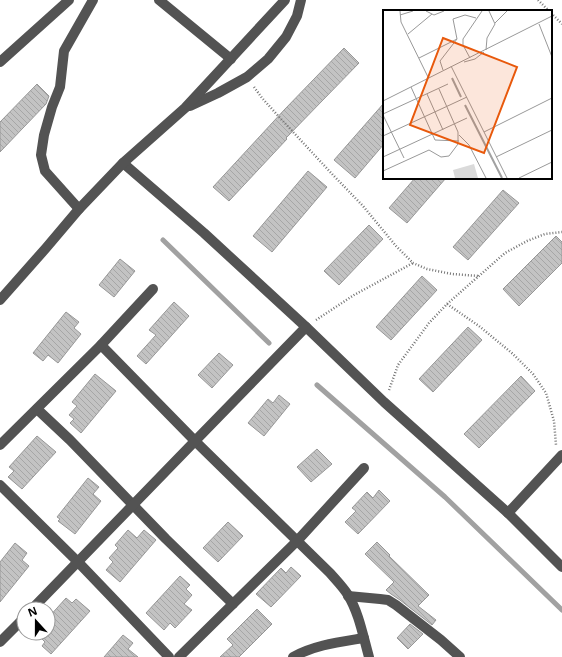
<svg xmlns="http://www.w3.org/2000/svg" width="562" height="657" font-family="'Open Sans',sans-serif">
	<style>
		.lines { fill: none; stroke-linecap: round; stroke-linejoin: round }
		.stream { stroke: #a1a1a1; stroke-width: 5 }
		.building { fill: url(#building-back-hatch); stroke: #979797 }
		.path { stroke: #757575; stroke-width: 2.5; stroke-dasharray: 1 2; stroke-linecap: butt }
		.minor { stroke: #535353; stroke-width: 10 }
		.inset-river { fill: none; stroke: #a1a1a1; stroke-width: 2 }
		.inset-road { fill: none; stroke: #999; stroke-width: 1 }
		.view { fill: #e8590c; fill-opacity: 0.15; stroke: #e8590c; stroke-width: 2 }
		.inset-edge { fill: none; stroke: #000; stroke-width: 2 }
	</style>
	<defs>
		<pattern id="building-back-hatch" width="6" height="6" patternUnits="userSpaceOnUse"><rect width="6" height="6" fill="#c3c3c3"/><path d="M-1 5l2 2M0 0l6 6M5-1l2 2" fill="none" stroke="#a6a6a6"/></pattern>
	</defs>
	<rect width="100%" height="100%" fill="#fff"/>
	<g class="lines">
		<g class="stream">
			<polyline points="163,240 269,343"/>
			<polyline points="317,385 445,497 562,610"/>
		</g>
	</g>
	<g class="building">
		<polygon points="344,48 359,63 286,138 287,139 229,201 213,187 285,109"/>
		<polygon points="37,84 49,96 46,104 0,152 0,122"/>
		<polygon points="384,103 384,144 355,178 334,160"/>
		<polygon points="308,171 327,187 272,252 253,236"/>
		<polygon points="415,178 446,178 407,223 389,208"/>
		<polygon points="503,190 519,203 468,260 453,247"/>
		<polygon points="369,225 383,239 339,285 324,271"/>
		<polygon points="556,236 562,242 562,263 519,306 503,289"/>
		<polygon points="120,259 135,271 114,297 99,285"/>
		<polygon points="422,276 437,290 391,340 376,327"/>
		<polygon points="174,302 189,316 146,364 137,356 156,335 149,330"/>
		<polygon points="66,312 79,322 74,328 81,334 58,363 48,355 43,361 33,353"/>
		<polygon points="468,327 482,340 433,392 419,379"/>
		<polygon points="219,353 233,365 212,388 198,375"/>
		<polygon points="95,374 116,391 81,433 70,423 74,419 69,415 77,406 72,402"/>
		<polygon points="521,376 535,391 479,448 464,434"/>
		<polygon points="279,395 290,404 264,436 248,423 268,399 273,403"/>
		<polygon points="37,436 56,452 22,489 8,477 14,471 9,467"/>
		<polygon points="317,449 332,464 311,482 297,467"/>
		<polygon points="88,478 99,487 93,494 101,501 75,534 58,521 60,519 57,517"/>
		<polygon points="379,490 390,501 358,534 345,522 356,511 352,508 367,492 373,498"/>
		<polygon points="228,522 243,536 218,562 203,548"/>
		<polygon points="128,530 137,538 144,530 156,540 120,582 106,570 113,562 109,558 118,548 115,545"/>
		<polygon points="377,542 390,555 389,556 429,595 418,606 436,620 432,625 400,600 391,594 386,590 394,582 365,554"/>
		<polygon points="15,543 27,553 22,560 29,566 0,602 0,562"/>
		<polygon points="291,567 301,576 271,607 256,594 281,568 286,573"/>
		<polygon points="180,576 190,585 186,589 192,595 184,604 192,610 175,628 170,623 164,630 146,613"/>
		<polygon points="66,598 72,603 76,599 90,611 51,654 42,646 45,642 41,638 45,633 48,633 48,618"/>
		<polygon points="257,609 272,624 239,657 220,657 233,645 227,639"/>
		<polygon points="410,624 423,634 408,649 397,638"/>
		<polygon points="123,635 133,643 128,649 138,657 104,657"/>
	</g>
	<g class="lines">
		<g class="path">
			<polyline points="538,0 549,11"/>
			<polyline points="551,13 562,24"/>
			<polyline points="254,87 262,98 281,119 333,175 363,206 396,246 413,263 427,269 452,274 479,276"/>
			<polyline points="447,304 479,326 513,354 533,374 546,393 554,421 556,445"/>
			<polyline points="316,320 354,295 413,263"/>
			<polyline points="389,390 398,365 429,323 447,304 505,253 527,241 545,234 562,232"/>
		</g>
		<g class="minor">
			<polyline points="159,0 231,59"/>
			<polyline points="0,62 69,0"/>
			<polyline points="190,106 218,93 247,77 268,59 286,37 297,16 301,0"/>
			<polyline points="123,163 204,233 306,327 384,402 508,513 562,567"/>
			<polyline points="79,209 45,171 41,155 44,135 52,107 60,87 64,51 93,0"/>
			<polyline points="0,300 46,248 79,209 123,163 185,108 285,0"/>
			<path d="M101 345 195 441 330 573C336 580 343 587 348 595 359 613 363 636 369 657"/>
			<polyline points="37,409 70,440 166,539 233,604"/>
			<polyline points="0,445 101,345 153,289"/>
			<polyline points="0,485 78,562 169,657"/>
			<polyline points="508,513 562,455"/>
			<polyline points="348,596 380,599 388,600 396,605 441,640 460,657"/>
			<polyline points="32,609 195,441 306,327"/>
			<polyline points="0,642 24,618"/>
			<polyline points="179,657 297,541 364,468"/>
			<path d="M293 657C314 645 340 642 364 638"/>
		</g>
	</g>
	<g transform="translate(383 10)">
		<rect width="169" height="169" fill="#fff"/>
		<path d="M91 154 95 168H72L70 160Z" fill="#dadada"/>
		<path class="inset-river" d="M69 68 78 87M82 95 119 168"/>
		<path class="inset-road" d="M17 1 18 12 45 67M43 1 51 5 61 1M17 5 30 1M112 13 124 1M156 14 169 47M25 24 49 4M103 40 104 28 112 14 106 1M36 48 74 29M87 48 80 35V29L99 1M81 52 92 49 101 42M68 56 124 168M60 60 57 51 74 29 70 9 82 5 93 8M28 77 52 130 76 131M56 79 75 122V132M44 84 60 120M0 91 169 6M0 104 65 74M0 105 21 148M101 122 169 88M76 125 86 135 103 168M0 126 84 87M0 147 84 108M113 147 169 120M0 161 46 140 58 147 66 146 75 134M136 168 169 152"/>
		<path class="view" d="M60 28 134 57 101 143 27 115Z"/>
		<rect width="169" height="169" class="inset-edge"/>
	</g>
	<g transform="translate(36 621) rotate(339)"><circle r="19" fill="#ffffff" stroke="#999999"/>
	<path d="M0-3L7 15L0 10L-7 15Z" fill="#000000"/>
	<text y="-6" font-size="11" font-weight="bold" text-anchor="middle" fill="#000000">N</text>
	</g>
</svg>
